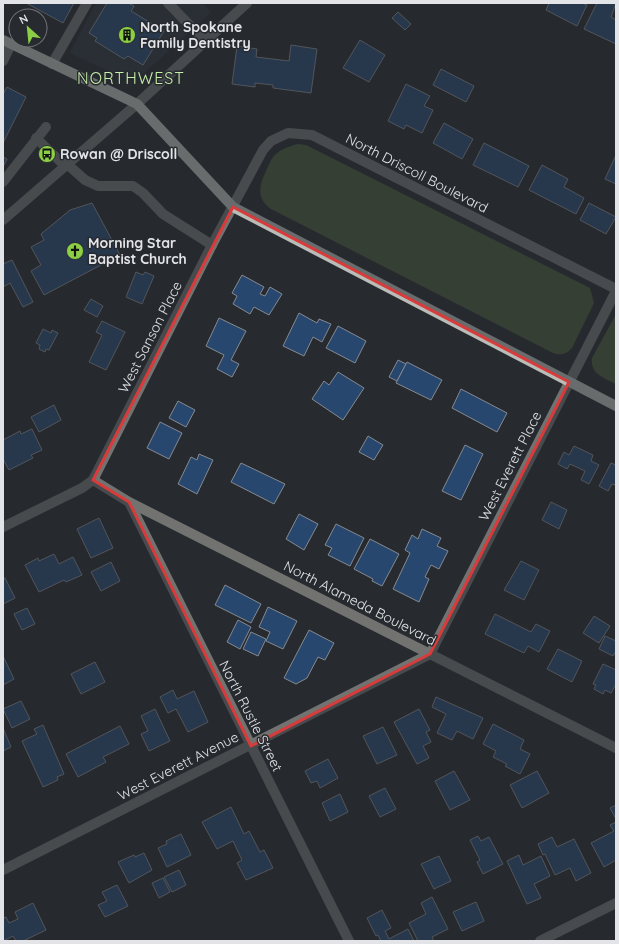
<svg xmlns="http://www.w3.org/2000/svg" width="619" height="944" font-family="Quicksand,sans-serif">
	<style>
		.built { fill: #30373f }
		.green { fill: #475938 }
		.building { fill: #28476f; stroke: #868a8f }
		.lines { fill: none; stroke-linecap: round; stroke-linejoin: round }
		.minor { stroke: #727371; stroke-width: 10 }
		.major { stroke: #babcb7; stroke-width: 10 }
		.marked { fill: none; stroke: #d73b3b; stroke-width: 3; stroke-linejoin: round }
		.labels { text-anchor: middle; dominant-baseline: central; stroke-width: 3; stroke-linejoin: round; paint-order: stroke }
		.poi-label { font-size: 14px; font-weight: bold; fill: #e2e4e7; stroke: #272a2f; text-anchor: start }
		.street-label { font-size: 14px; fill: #e2e4e7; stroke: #272a2f }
		.quarter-label { font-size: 16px; letter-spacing: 1px; fill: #c8efa9; stroke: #272a2f }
	</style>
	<rect width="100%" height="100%" fill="#272a2f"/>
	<polygon class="built" points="96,3 202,3 211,12 142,75 130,79 119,76 70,53"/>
	<g class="green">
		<path d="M298 144 306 145 590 288 594 303 572 348C566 355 559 356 551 352L271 209C256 198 259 186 266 171 268 167 270 161 273 157 279 150 289 146 298 144Z"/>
		<path d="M616 314V384C604 378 590 374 592 358Z"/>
	</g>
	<g class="building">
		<polygon points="26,3 74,3 63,23"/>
		<polygon points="107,3 128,3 134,6 131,11 164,31 143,65 128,56 124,59 95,41 97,38 89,33"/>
		<polygon points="549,3 582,3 587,5 577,26 546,10"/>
		<polygon points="597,3 616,3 611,17 616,20 616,44 584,29"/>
		<polygon points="398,12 411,24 405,30 392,18"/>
		<polygon points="360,40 385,55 369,82 343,68"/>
		<polygon points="291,45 317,49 311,93 273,88 273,85 255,83 255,87 232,84 237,46 257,49 256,57 289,61"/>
		<polygon points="441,69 474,86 466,102 433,85"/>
		<polygon points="406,84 430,96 424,106 433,110 422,133 406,125 404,129 388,121"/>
		<polygon points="7,87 26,97 3,143 3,94"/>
		<polygon points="444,123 473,139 462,159 433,143"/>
		<polygon points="484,143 529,166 518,187 473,165"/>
		<polygon points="616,155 616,184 605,179"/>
		<polygon points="3,157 7,159 3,167"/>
		<polygon points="542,165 568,179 564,187 584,198 576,214 529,190"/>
		<polygon points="92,203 120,255 44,295 31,271 41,265 31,247 44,240 41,234 70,210"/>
		<polygon points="589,203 616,217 606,234 580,220"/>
		<polygon points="12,260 33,302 23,307 10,283 3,287 3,264"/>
		<polygon points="136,272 143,275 145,272 154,276 142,304 126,297"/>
		<polygon points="242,275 264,287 260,294 265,296 270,287 282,294 269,315 254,307 250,314 233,304 237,296 232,293"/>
		<polygon points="91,299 103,306 97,317 84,310"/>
		<polygon points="299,313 317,323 319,319 331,324 322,342 313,337 304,356 283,346"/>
		<polygon points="219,318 246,331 231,360 239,364 232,377 217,369 224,355 206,346"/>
		<polygon points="102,321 125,332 106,370 89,362 102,335 96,332"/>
		<polygon points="338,326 366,341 355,363 326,348"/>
		<polygon points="43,329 51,333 52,330 58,333 49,350 46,349 45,352 39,349 40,345 36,343"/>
		<polygon points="398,360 406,364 397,381 389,377"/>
		<polygon points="407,362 442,380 431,400 396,383"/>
		<polygon points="338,372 364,388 343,420 312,399 324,381 329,385"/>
		<polygon points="461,389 507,413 497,432 452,408"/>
		<polygon points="178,401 195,410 186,427 169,418"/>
		<polygon points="54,405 61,420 39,432 31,417"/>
		<polygon points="160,422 182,433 169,459 147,448"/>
		<polygon points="32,429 42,450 31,455 33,458 9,470 3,459 3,440 20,431 21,434"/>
		<polygon points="368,436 383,445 374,460 359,452"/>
		<polygon points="465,445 483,454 461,500 442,491"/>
		<polygon points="574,446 593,455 591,461 599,465 589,484 581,480 585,471 570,464 567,469 558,464 564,452 569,455"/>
		<polygon points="199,454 213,460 197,494 178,484 191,457 197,460"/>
		<polygon points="241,463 285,484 274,504 231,482"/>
		<polygon points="611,463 616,465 616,485 612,484 608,491 599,486"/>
		<polygon points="551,502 567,510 559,529 542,520"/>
		<polygon points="299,514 318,524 304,550 286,539"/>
		<polygon points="99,518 113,548 91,558 77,529"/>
		<polygon points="336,524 364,538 350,566 328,555 332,548 325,545"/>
		<polygon points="422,529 441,538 437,546 448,551 439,569 431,565 425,577 429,579 419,602 393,589 410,553 405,550 412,535 418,539"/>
		<polygon points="370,539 399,554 382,586 372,581 373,579 354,569"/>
		<polygon points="54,554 59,564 73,557 82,575 66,582 64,580 39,592 25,565 38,558 39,561"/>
		<polygon points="521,561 539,570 524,600 504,590"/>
		<polygon points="111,562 120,581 101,591 91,572"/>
		<polygon points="5,578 15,598 3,604 3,579"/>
		<polygon points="225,585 261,604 251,623 215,605"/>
		<polygon points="268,607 297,621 283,649 266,641 270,632 259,627"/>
		<polygon points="27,608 35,624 22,630 14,614"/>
		<polygon points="495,614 531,632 536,624 550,631 539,652 528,646 524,653 485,634"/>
		<polygon points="594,616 610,626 599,643 583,633"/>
		<polygon points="238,620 251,627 240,649 227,642"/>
		<polygon points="309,630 334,643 325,660 318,657 307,678 296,684 284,678"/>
		<polygon points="251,632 266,639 258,656 243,649"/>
		<polygon points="605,636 616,641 616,651 613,656 599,649"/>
		<polygon points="558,649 582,661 572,682 547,669"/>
		<polygon points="3,656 14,679 3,685"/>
		<polygon points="95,662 105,682 81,694 71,674"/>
		<polygon points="603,664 616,670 616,684 611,693 605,690 603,694 594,689 596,685 593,684"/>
		<polygon points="173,690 177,699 194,691 208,722 188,732 176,709 168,713 160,697"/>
		<polygon points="436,697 483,718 473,739 457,731 452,740 437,733 446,714 432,707"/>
		<polygon points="21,701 30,719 12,728 3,709"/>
		<polygon points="155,709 170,741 149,751 141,734 148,731 141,716"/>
		<polygon points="419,709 430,730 426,732 431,742 423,746 429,758 417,764 394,722"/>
		<polygon points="493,724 524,740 520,749 530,754 520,774 505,766 507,764 493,757 496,751 483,744"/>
		<polygon points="43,725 64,774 57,777 58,780 43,787 22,741 37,734 34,729"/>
		<polygon points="120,726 129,744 103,757 106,762 78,777 66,754"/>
		<polygon points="383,727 397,755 377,764 363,736"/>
		<polygon points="3,728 11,747 3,751"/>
		<polygon points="328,759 338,778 320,788 317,781 311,783 305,771"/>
		<polygon points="454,771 470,800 450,810 435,781"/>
		<polygon points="537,771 549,793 522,808 510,785"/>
		<polygon points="385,788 396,809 380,817 369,796"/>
		<polygon points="340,794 348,812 330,821 322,803"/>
		<polygon points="616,805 616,819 610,808"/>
		<polygon points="231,807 244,834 249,831 260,852 264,850 273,868 246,880 237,863 242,860 233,841 217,849 202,822"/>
		<polygon points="616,822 616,860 604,867 591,843 614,831 610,825"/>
		<polygon points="181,834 191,855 167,867 158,848 167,844 166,841"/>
		<polygon points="478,836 481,841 489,837 503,864 483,874 477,862 480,860 470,840"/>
		<polygon points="552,837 557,847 574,839 591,873 576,881 570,868 555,875 545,854 543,855 538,844"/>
		<polygon points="144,853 152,870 129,883 118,862 134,855 135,857"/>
		<polygon points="519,855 523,865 541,856 550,876 534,884 541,898 527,904 507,861"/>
		<polygon points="439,856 451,881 434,889 421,864"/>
		<polygon points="179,870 186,885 172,892 164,877"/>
		<polygon points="163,878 170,892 159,898 152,883"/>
		<polygon points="117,885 128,906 105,917 98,905 107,901 102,892"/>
		<polygon points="432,897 448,929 432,937 434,941 418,941 409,923 426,914 421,903"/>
		<polygon points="476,902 484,921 462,931 453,912"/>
		<polygon points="33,903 46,930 23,941 16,941 13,936 3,941 3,918 6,917 9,923 18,919 15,912"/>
		<polygon points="382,910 391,928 385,931 389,939 408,929 414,941 381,941 378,935 376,936 367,918"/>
	</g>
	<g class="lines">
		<g class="minor">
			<polyline points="168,3 205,41"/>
			<polyline points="3,61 11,44"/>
			<polyline points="52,64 87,3"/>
			<polyline points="36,138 65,166"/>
			<polyline points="67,164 85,180 98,186 133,186 143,193 163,214 212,245"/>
			<polyline points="3,182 46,127"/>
			<polyline points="3,220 137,104 247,3"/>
			<polyline points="93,480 129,502 616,748"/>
			<polyline points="129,502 349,941"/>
			<polyline points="3,527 82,488 93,480 212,245 263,150 271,141 288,133 312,135 616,289"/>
			<polyline points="3,870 430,654 616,291"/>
			<polyline points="540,941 616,903"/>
		</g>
		<polyline class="major" points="3,40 137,104 233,207 616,406"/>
	</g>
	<path d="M0 0H619V944H0ZM233 207 569 382 430 654 251 746 129 502 93 480Z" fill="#272a2f" fill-opacity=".55" fill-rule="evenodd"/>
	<path class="marked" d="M233 207 569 382 430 654 251 746 129 502 93 480Z"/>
	<defs>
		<g id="building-disc" transform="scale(0.9)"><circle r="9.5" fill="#8cce45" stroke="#272a2f"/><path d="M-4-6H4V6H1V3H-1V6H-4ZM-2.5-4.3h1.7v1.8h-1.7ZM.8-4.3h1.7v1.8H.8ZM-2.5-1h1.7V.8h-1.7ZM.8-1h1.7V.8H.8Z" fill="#111"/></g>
		<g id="bus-disc" transform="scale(0.9)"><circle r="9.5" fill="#8cce45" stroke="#272a2f"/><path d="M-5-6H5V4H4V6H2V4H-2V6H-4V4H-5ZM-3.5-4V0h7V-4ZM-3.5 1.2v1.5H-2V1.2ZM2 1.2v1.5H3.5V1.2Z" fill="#111"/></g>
		<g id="church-disc" transform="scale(0.9)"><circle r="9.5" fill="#8cce45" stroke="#272a2f"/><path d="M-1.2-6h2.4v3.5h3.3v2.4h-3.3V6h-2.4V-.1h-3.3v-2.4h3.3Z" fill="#111"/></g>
	</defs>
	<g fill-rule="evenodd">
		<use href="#building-disc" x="127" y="35"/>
		<use href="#bus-disc" x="47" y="154"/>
		<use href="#church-disc" x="75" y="251"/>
	</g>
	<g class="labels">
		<g class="poi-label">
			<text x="140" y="27">North Spokane<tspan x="140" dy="16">Family Dentistry</tspan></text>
			<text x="60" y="154">Rowan @ Driscoll</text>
			<text x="88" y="243">Morning Star<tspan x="88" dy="16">Baptist Church</tspan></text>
		</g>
		<g class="street-label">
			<text transform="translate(417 173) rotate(27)">North Driscoll Boulevard</text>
			<text transform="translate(150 337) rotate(-63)">West Sanson Place</text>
			<text transform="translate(510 466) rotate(-63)">West Everett Place</text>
			<text transform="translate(360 603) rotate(27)">North Alameda Boulevard</text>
			<text transform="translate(251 716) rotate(63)">North Rustle Street</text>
			<text transform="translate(178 766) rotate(-27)">West Everett Avenue</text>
		</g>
		<g class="quarter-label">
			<text x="131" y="78">NORTHWEST</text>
		</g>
	</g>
	<rect width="619" height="944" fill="none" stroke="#e2e4e7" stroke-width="8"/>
	<g transform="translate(28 28) rotate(333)"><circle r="19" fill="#272a2f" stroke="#727479"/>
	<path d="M0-3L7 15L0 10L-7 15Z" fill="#8cce45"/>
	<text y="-6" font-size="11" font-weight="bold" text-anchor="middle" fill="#e2e4e7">N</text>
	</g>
</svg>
